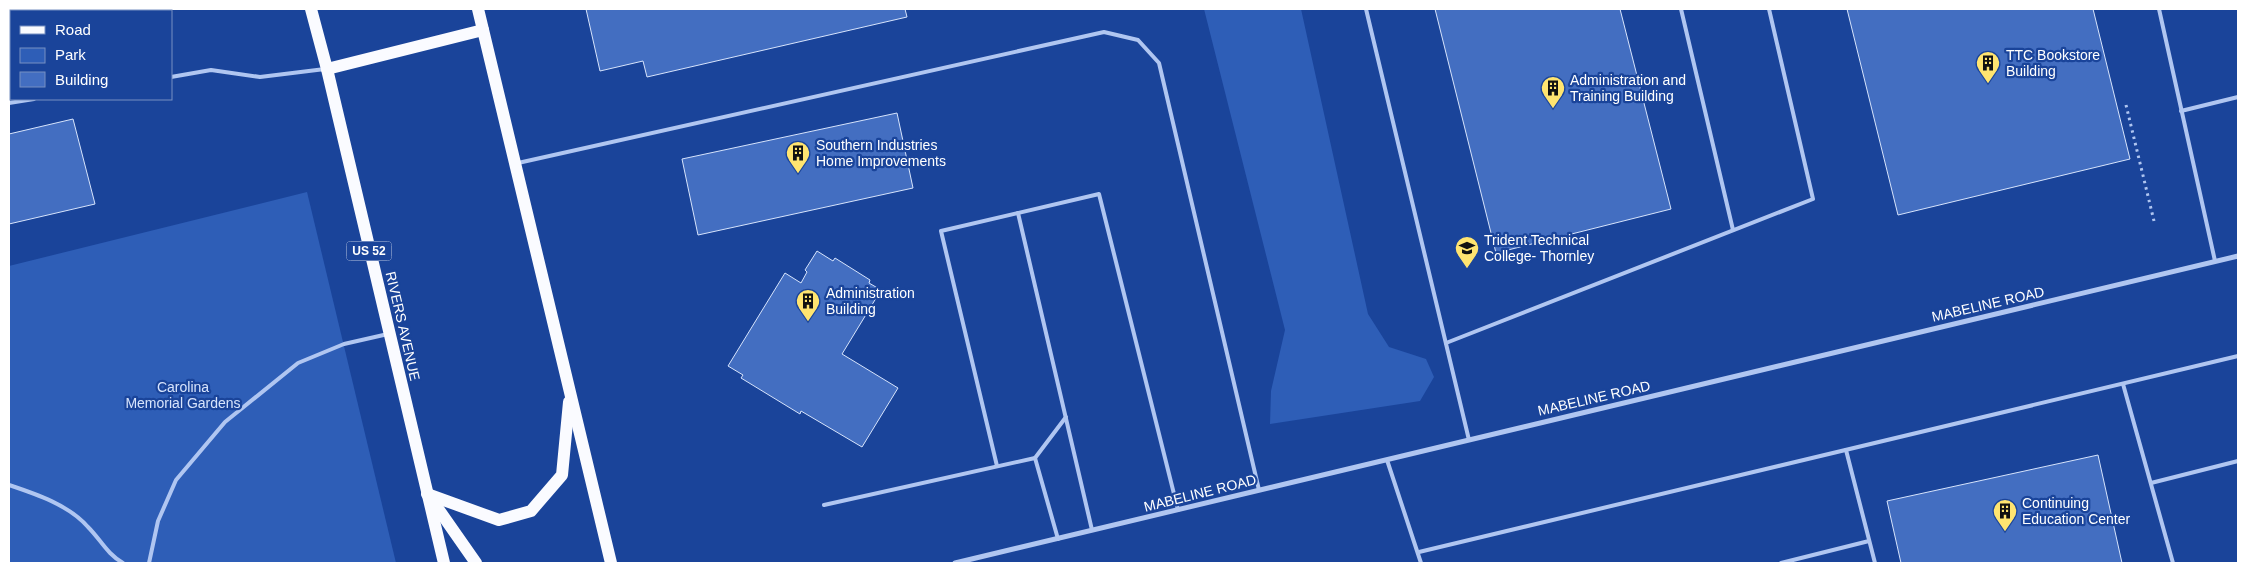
<svg xmlns="http://www.w3.org/2000/svg" width="2247" height="572" font-family="Arial,sans-serif">
	<style>
		.green { fill: #2e5eb7 }
		.building { fill: #436ec1; stroke: #d7e4fc }
		.lines { fill: none; stroke-linecap: round; stroke-linejoin: round }
		.path { stroke: #b0c6f1; stroke-width: 3; stroke-dasharray: 2.5 4; stroke-linecap: butt }
		.service { stroke: #b0c6f1; stroke-width: 4 }
		.minor { stroke: #b0c6f1; stroke-width: 5 }
		.primary { stroke: #fafbff; stroke-width: 12 }
		.labels { text-anchor: middle; dominant-baseline: central; stroke-width: 4.5; stroke-linejoin: round; paint-order: stroke }
		.shield { fill: #1a449a; stroke: #bac7e1; stroke-width: 1 }
		.shield-label { font-size: 12px; font-weight: bold; fill: #fff }
		.poi-label { font-size: 14px; fill: #fff; stroke: #1a449a; text-anchor: start }
		.street-label { font-size: 14px; fill: #fff; stroke: #1a449a }
		.park-label { font-size: 14px; fill: #d7e4fc; stroke: #1a449a }
	</style>
	<rect width="100%" height="100%" fill="#1a449a"/>
	<g class="green">
		<polygon points="1204,9 1301,9 1368,314 1389,347 1426,359 1434,377 1420,401 1270,424 1271,391 1285,330"/>
		<polygon points="307,192 396,563 9,563 9,266"/>
	</g>
	<g class="building">
		<polygon points="586,9 905,9 907,17 647,77 643,61 600,71"/>
		<polygon points="1435,9 1620,9 1671,209 1496,253"/>
		<polygon points="1847,9 2093,9 2130,159 1898,215"/>
		<polygon points="897,113 913,188 698,235 682,159"/>
		<polygon points="73,119 95,204 9,224 9,134"/>
		<polygon points="817,251 833,261 835,258 870,280 869,283 881,290 842,354 898,388 862,447 801,411 800,414 741,378 743,375 728,366 785,273 801,283 807,272 805,270"/>
		<polygon points="2098,455 2122,563 1901,563 1887,501"/>
	</g>
	<g class="lines">
		<polyline class="path" points="2126,105 2154,221"/>
		<g class="service">
			<polyline points="1366,9 1469,440"/>
			<polyline points="1681,9 1733,230"/>
			<polyline points="2159,9 2215,261"/>
			<polyline points="171,77 211,70 260,77 325,69"/>
			<polyline points="9,103 34,99"/>
			<polyline points="2181,111 2238,97"/>
			<polyline points="518,163 1104,32 1138,40 1159,63 1259,490"/>
			<polyline points="1018,213 1092,530"/>
			<polyline points="1446,343 1813,199 1769,9"/>
			<polyline points="2123,384 2173,563"/>
			<polyline points="1846,450 1875,563"/>
			<polyline points="1035,458 1066,417"/>
			<polyline points="1387,460 1421,563"/>
			<polyline points="997,466 941,231 1099,194 1178,510"/>
			<polyline points="2151,483 2238,461"/>
			<path d="M9 485C36 494 69 505 88 527 101 540 107 554 123 563"/>
			<polyline points="824,505 1035,458 1058,539"/>
			<polyline points="1419,552 2238,356"/>
			<polyline points="149,563 158,521 176,480 225,422 298,363 344,344 388,334"/>
			<polyline points="1781,563 1869,541"/>
		</g>
		<polyline class="minor" points="955,563 2238,256"/>
		<g class="primary">
			<polyline points="311,9 327,69 444,563"/>
			<polyline points="478,9 611,563"/>
			<polyline points="327,69 483,30"/>
			<polyline points="427,494 499,520 531,511 562,475 569,402"/>
			<polyline points="432,500 476,563"/>
		</g>
	</g>
	<defs>
		<g id="building-pin" transform="scale(1.25)"><path d="M0 17L-7.5 6A9.5 9.5 0 1 1 7.5 6Z" fill="#ffe470" stroke="#1a449a"/><path d="M-4-6H4V6H1V3H-1V6H-4ZM-2.5-4.3h1.7v1.8h-1.7ZM.8-4.3h1.7v1.8H.8ZM-2.5-1h1.7V.8h-1.7ZM.8-1h1.7V.8H.8Z" fill="#111"/></g>
		<g id="university-pin" transform="scale(1.25)"><path d="M0 17L-7.5 6A9.5 9.5 0 1 1 7.5 6Z" fill="#ffe470" stroke="#1a449a"/><path d="M0-5L7-2L0 1L-7-2ZM-4 1L0 2.5L4 1V4Q0 6-4 4Z" fill="#111"/></g>
	</defs>
	<g fill-rule="evenodd">
		<use href="#building-pin" x="1988" y="63"/>
		<use href="#building-pin" x="1553" y="88"/>
		<use href="#building-pin" x="798" y="153"/>
		<use href="#university-pin" x="1467" y="248"/>
		<use href="#building-pin" x="808" y="301"/>
		<use href="#building-pin" x="2005" y="511"/>
	</g>
	<g class="labels">
		<rect class="shield" x="346.5" y="241.5" width="45" height="19" rx="4"/>
		<g class="shield-label">
			<text x="369" y="251">US 52</text>
		</g>
		<g class="poi-label">
			<text x="2006" y="55">TTC Bookstore<tspan x="2006" dy="16">Building</tspan></text>
			<text x="1570" y="80">Administration and<tspan x="1570" dy="16">Training Building</tspan></text>
			<text x="816" y="145">Southern Industries<tspan x="816" dy="16">Home Improvements</tspan></text>
			<text x="1484" y="240">Trident Technical<tspan x="1484" dy="16">College- Thornley</tspan></text>
			<text x="826" y="293">Administration<tspan x="826" dy="16">Building</tspan></text>
			<text x="2022" y="503">Continuing<tspan x="2022" dy="16">Education Center</tspan></text>
		</g>
		<g class="street-label">
			<text transform="translate(1988 304) rotate(-13)">MABELINE ROAD</text>
			<text transform="translate(403 326) rotate(77)">RIVERS AVENUE</text>
			<text transform="translate(1594 398) rotate(-13)">MABELINE ROAD</text>
			<text transform="translate(1200 493) rotate(-14)">MABELINE ROAD</text>
		</g>
		<g class="park-label">
			<text x="183" y="387">Carolina<tspan x="183" dy="16">Memorial Gardens</tspan></text>
		</g>
	</g>
	<rect width="2247" height="572" fill="none" stroke="#ffffff" stroke-width="20"/>
	<rect x="10" y="10" width="162" height="90" fill="#1a449a" stroke="#768fc2"/>
	<rect x="20" y="26" width="25" height="8" fill="#fafbff" stroke="#768fc2"/>
	<text x="55" y="35" font-size="15" fill="#ffffff">Road</text>
	<rect x="20" y="48" width="25" height="15" fill="#2e5eb7" stroke="#768fc2"/>
	<text x="55" y="60" font-size="15" fill="#ffffff">Park</text>
	<rect x="20" y="72" width="25" height="15" fill="#436ec1" stroke="#768fc2"/>
	<text x="55" y="85" font-size="15" fill="#ffffff">Building</text>
</svg>
